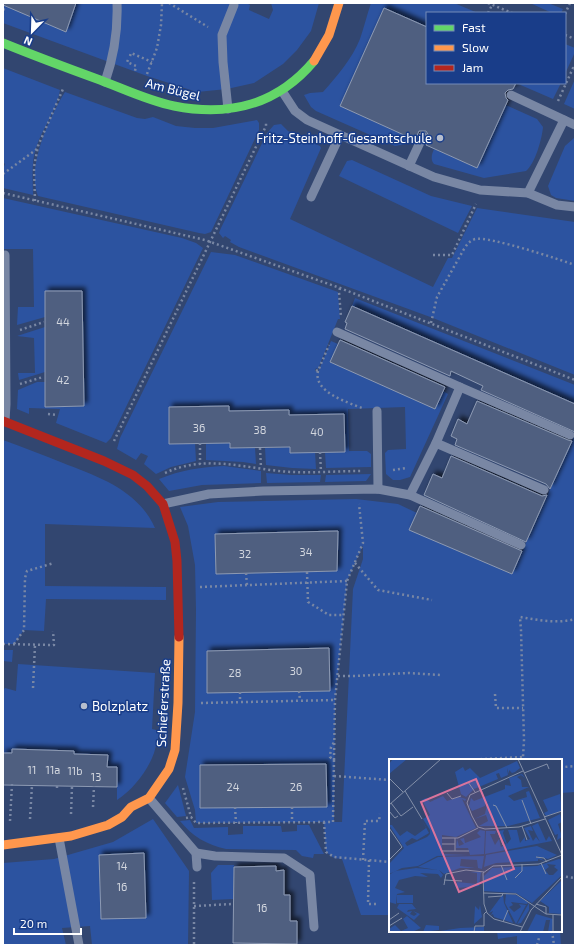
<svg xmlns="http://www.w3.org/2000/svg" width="578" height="948" font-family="'Exo 2',sans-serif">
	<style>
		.green { fill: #2c53a0; fill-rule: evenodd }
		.building { fill: #4f5f80; stroke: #8d9ab3; filter: url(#shadow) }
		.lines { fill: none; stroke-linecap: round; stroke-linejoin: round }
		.path { stroke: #7987a4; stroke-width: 2.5; stroke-dasharray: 2 3; stroke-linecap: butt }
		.lane { stroke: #7987a4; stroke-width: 9 }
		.fast { stroke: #63d668; stroke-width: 9 }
		.slow { stroke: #ff974d; stroke-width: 9 }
		.jam { stroke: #b3261e; stroke-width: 9 }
		.poi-dot { fill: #b7becd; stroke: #193d89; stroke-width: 1.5 }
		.labels { text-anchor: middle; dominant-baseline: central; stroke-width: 3; stroke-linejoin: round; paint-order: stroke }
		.number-label { font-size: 11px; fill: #d3d7df }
		.street-label { font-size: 13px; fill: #fff; stroke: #193d89 }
		.poi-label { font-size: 13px; fill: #fff; stroke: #193d89; text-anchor: end }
		.inset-road { fill: none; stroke: #8490a9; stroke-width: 1 }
		.view { fill: #da749d; fill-opacity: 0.15; stroke: #da749d; stroke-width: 2 }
		.inset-edge { fill: none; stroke: #fff; stroke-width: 2 }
	</style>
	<defs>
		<filter id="shadow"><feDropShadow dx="3.5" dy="-3.5" stdDeviation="2" flood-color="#0009"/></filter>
	</defs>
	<rect width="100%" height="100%" fill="#324670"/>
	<g class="green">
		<polygon points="75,3 246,3 250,5 249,10 269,19 273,10 271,3 319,3 311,31 297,50 283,64 254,83 227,89 197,92 147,76 3,23 3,4 66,32"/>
		<path d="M371 3H454L478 13H427V27L384 8 340 106 408 137 405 144 395 146 316 111 311 107 304 95 310 93 323 92C337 76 352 59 360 39 364 27 367 15 371 3Z"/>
		<polygon points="530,3 548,3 563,9 561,13 552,13"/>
		<polygon points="565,44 575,48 575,52 565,74"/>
		<path d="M3 68 60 90C57 111 42 128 36 148 31 162 33 180 33 195L3 188V169L5 164 3 162Z"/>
		<polygon points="575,79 575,109 564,104"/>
		<polygon points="516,83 561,83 553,99"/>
		<path d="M65 92 137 118 145 119 153 117 176 126 195 128H213L257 120 259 123V130L211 232 205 234 199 233 38 196C26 167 50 116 65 92Z"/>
		<path d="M506 105 537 119 543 127C542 139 535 164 526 171L484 178 434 164C430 159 432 154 434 149L477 168Z"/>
		<polygon points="281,124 288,131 320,146 321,148 290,219 433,287 448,258 452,258 477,208 575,222 575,375 433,318 239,247 230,242 231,240 225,236 223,238 219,233 221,228 267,133 274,125"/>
		<polygon points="574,138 575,138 575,201 556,198 551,195 548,186 565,146"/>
		<polygon points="352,160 431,196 472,206 458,233 339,176 347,161"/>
		<polygon points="3,198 182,238 196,243 203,248 111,438 106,443 56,423 60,409 29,408 29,414 17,409 18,390 37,382 45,382 46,407 84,406 82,291 45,292 45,317 17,325 18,307 34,307 33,249 3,249"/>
		<polygon points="211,252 235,255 338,292 340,319 338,319 318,369 316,368 315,371 318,372 331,341 338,344 330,362 435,409 443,391 448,394 410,477 400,480 393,480 386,474 385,453 388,450 406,449 405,407 348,409 349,451 367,451 371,454 371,467 326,468 325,452 345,452 344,414 289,415 289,410 229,411 229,406 169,407 169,444 195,443 196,461 171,467 156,474 144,464 148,456 141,453 136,460 117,449 120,438"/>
		<polygon points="355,298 575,385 575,404 352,306"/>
		<polygon points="45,327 45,372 19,380 18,373 35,373 34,338 17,336"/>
		<path d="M575 434V792L561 793V760H390V915H361L342 859 334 858 326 852 324 822 196 823 195 810 185 777 195 712 196 610 195 565 188 526 180 507 218 502 356 499 398 504 417 513 410 530 512 574ZM338 531 337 571 216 574 215 534ZM363 545V559L353 589 342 822H334L335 700 347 581ZM329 648 207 693V651ZM326 764 327 807H200V765Z"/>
		<path d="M3 440C23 447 43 455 63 463 99 477 138 490 155 528L45 524V586L166 587V600L46 599 44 631 24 630 14 644H3Z"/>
		<polygon points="206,443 230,443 231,448 255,448 256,464 243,462 206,460"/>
		<polygon points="290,447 315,452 316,469 292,468 266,465 265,448"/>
		<path d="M224 466 261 471V483L202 485 169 491 159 479C181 470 201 467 224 466Z"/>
		<polygon points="266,473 292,475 321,475 320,482 267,483"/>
		<polygon points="371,474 366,481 325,482 326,475"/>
		<polygon points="3,650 13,650 12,662 3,661"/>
		<path d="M18 664 155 673 152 729 160 731C158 738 156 746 154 753 148 770 133 790 117 800V767H107L108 755 74 754V751L55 750 54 754 3 753V690L5 688 16 691Z"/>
		<polygon points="178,785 186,816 177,817 165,803"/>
		<polygon points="153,819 189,871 188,945 92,945 90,926 62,928 66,945 3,945 3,863 54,859 113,842"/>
		<path d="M190 820 194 828 228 827V835L243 834V826H281L282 832 297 831V825H309L324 854H314L313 858 302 856 296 850 226 849C207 845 192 836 180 821Z"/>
		<polygon points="218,865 234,865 233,899 212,900 211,873"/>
		<polygon points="497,931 560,931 561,945 517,945 517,936 498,939"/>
	</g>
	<g class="building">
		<polygon points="3,3 76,3 66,32 3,5"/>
		<polygon points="384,8 427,27 427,83 516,83 513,89 508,90 505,93 506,98 508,100 477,168 426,145 429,136 426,131 419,131 415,140 340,106"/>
		<polygon points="45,291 82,291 84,406 45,407"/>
		<polygon points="352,306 575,404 575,432 481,390 483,386 451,371 450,376 345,329 347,323 345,322"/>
		<polygon points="340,340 445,387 435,409 330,362"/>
		<polygon points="477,401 568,440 572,441 550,489 546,484 455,445 457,439 451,436 458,419 467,424"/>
		<polygon points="229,406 229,411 289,410 289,415 344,414 345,452 290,453 290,447 230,448 230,443 169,444 169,407"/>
		<polygon points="451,456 542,496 547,495 526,542 424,495 433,474 442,478"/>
		<polygon points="420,506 522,551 512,574 409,530"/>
		<polygon points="338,531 337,571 216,574 215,534"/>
		<polygon points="329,648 330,691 207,693 207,651"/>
		<polygon points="12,749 74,751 74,754 108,755 107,767 117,767 117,787 3,785 3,753 12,753"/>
		<polygon points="326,764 327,807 200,808 200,765"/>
		<polygon points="144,853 146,918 101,919 99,855"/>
		<polygon points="276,866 276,871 284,870 284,895 290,895 290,921 297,921 297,944 233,943 234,867"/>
	</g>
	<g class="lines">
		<g class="path">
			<polyline points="169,3 208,27"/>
			<polyline points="488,3 512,13"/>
			<polyline points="3,9 7,11"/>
			<polyline points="488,13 492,5"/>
			<polyline points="565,14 570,3"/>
			<polyline points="565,35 575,39"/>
			<polyline points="130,56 131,53 152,62"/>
			<polyline points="128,60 127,62 136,66 135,71"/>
			<polyline points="147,74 157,48 161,25 162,3"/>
			<polyline points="558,101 573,68 575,69"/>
			<polyline points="3,174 37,149"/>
			<polyline points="3,193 205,240 340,288 575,380"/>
			<polyline points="35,201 34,167 38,146 63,89"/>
			<polyline points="433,255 452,255 476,204"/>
			<polyline points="340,288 339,292 341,317"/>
			<path d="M431 323 437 297 464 249C467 244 470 241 475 239 489 236 558 259 575 265"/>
			<polyline points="20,330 44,322"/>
			<polyline points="316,370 318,371 329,345"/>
			<path d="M318 371C313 392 347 402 362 408"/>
			<polyline points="20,384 43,377"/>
			<polyline points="48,414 57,415"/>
			<polyline points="114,441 266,126 266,123"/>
			<polyline points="200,443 200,464"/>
			<polyline points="260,448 261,468"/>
			<polyline points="320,452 321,472"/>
			<polyline points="393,470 406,468"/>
			<path d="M165 473C208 453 248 470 292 472 315 473 339 471 362 471"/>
			<polyline points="355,563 378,590 432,600"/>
			<polyline points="307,572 308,602 329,615 344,615"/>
			<polyline points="246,573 247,585"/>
			<polyline points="200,587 347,581"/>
			<polyline points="3,644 54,645 53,631"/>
			<polyline points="14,644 24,630 25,578 27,571 54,563"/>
			<polyline points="338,676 355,676 408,673 440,675"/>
			<polyline points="33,688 35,645"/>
			<polyline points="299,691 300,700"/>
			<polyline points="240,692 240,702"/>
			<polyline points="495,694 496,708 523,708"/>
			<polyline points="201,703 335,700"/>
			<polyline points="334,760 335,700 347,581 363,543 359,504"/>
			<polyline points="465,760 523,757"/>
			<path d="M526 760 523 757 524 740 521 630 520 617C538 620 557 624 575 619"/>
			<polyline points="561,769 564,767 575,766"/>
			<polyline points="334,776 390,780"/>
			<polyline points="57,788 57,785"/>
			<polyline points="183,788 191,817"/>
			<polyline points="93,807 94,786"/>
			<polyline points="235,807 236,823"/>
			<polyline points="292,807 292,822"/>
			<polyline points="71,814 72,786"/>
			<polyline points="186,818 191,817 196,823 333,822 334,760 330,757 331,747 335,741"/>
			<polyline points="30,819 32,785"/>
			<polyline points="10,821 12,784"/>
			<polyline points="324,822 326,852 334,857 390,862"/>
			<polyline points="363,860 365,821 379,821 380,814"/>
			<polyline points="369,860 368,904 377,904"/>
			<polyline points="561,876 575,878"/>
			<polyline points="194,882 194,945"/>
			<polyline points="194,906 233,904"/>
			<polyline points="552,931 554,945"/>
			<polyline points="537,945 539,938"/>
		</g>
		<g class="lane">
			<path d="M105 82C114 56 118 30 117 3"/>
			<polyline points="282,91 295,111 307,120 434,177 480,190 528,193 557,205 575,207"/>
			<polyline points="511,95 575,125"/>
			<polyline points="228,109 223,62 222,35 234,5"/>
			<polyline points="409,166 423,136"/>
			<polyline points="528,193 564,120"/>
			<polyline points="311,197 340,135"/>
			<polyline points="337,332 460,387 436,443 410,495"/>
			<polyline points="460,387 570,435"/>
			<polyline points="377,411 378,489"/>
			<polyline points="5,421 6,404 5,255"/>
			<polyline points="436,443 544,490"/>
			<polyline points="163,504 209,494 263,491 378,489 410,495 521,545"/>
			<polyline points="149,798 196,853 197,867"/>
			<polyline points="59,838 79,945"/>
			<polyline points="196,853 215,856 284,858 310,875 314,927"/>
		</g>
		<path class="fast" d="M3 43C35 56 67 68 100 80 124 89 149 101 174 106 230 117 277 105 314 61"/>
		<g class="slow">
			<polyline points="314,61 329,35 339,3"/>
			<polyline points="3,845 71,836 108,825 122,817 131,807 149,798 169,769 175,750 178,703 179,637"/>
		</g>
		<polyline class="jam" points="3,421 104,461 133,475 147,486 163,504 175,542 177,561 179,637"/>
	</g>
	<g class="poi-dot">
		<circle cx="440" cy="138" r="4"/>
		<circle cx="84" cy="706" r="4"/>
	</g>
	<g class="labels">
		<g class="number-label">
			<text x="63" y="321">44</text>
			<text x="63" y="379">42</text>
			<text x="199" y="427">36</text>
			<text x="260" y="429">38</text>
			<text x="317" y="431">40</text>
			<text x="306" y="551">34</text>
			<text x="245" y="553">32</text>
			<text x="296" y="670">30</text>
			<text x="235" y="672">28</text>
			<text x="32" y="769">11</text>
			<text x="53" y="769">11a</text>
			<text x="75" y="770">11b</text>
			<text x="96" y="776">13</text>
			<text x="233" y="786">24</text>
			<text x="296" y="786">26</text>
			<text x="122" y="865">14</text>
			<text x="122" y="886">16</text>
			<text x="262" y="907">16</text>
		</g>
		<g class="street-label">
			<text transform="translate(173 89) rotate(14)">Am Bügel</text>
			<text transform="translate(163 703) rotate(-87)">Schieferstraße</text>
		</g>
		<g class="poi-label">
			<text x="432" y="138">Fritz-Steinhoff-Gesamtschule</text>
			<text x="92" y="706" text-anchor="start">Bolzplatz</text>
		</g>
	</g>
	<g transform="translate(389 759)">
		<rect width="173" height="173" fill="#324670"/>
		<path d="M4 0H18L0 15V5ZM128 2 131 9 126 13 123 14 120 11V15L118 9 119 16 112 19 110 14 107 15 109 20 85 30 77 38 72 35 66 13 74 8 76 12 81 9 91 19ZM133 15 136 19 132 16 128 18 132 21 133 28H140L119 37 125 42 138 38 137 33 140 32 151 59 119 67H90L99 62 97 56 85 60 96 55 98 45 101 43 96 45V47L83 52 80 47 82 39 85 42 116 30V26L122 27 120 19ZM171 35 173 52 157 57 155 54 159 52 154 41ZM54 37 58 42 70 38 77 40 76 42 73 40 87 69 67 78 53 76V95L79 96 48 97 29 107 13 109 0 115V105L15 89 0 66H3L11 77 18 72 26 77 37 69 33 61 40 74 28 81 23 79 16 84 18 87 38 78 41 75V71L34 60 41 56 33 41 37 39 41 43ZM171 55 173 63 169 65 173 78 168 81 169 75 166 76 159 61ZM149 64 157 82 160 77 163 82 96 95 97 72H107L106 75H101L106 86 110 80 112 88 117 85 109 72 115 71 114 74 118 85 122 80 119 71H128L131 84 136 78V82L141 80 135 69 142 67 144 72 139 71 144 82 147 78 151 83 143 67ZM91 71 96 72 95 95 81 96 79 89H67L68 80 70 87 75 85 71 80 75 79 76 84 92 78 88 74ZM148 87 168 96 159 100 147 97 156 102 149 100V102L107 104 95 108 97 96ZM95 97 93 110 89 109 88 101 72 100 71 107 86 109H71L55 115 50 111 54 116 52 119 49 115 31 114 39 118 26 117 10 121 6 129 16 133 8 135 7 145 0 143V116L6 112 27 109 49 111 29 108 49 98ZM170 100 173 101V116L143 144 127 134 95 132V117L103 109 148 107ZM158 105 167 106 165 108 169 111 164 116H160L156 111 160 108ZM81 113H92L90 127 68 129V123L88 125V114ZM173 121V155L160 154V148L151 142ZM114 135 115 144 124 164 105 158 104 155 102 156 104 152 100 154ZM117 135 127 136 139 143 138 145 122 143 124 146 120 148 125 153 132 148 130 145 137 146 127 165 116 144ZM8 136H24V144H8ZM140 144V151L132 164 128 165ZM10 145H23L27 150 19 151 18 153 23 152 21 155 25 157 28 155 24 152 31 155 25 161 8 149ZM91 146 93 158 85 165 86 147 90 151ZM147 155 164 160 163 173H159L161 161H157L154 173H138ZM18 157 32 169 23 173H0V170L6 166 12 172 19 169 14 160ZM37 166 50 167V171L34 173ZM95 168V173L51 172 71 169Z" fill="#2c53a0" fill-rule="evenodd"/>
		<path class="inset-road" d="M129 0 173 96M134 12 81 36 78 44 83 57 89 68 96 70 130 68 156 60M135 14 158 5 160 10M0 19 14 33M79 23 86 33M16 32 33 60M58 34 63 40 72 37M133 41 142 65M2 44 12 57 24 48M0 46 52 0M104 46 107 47 118 69M0 52 6 59 9 57M155 58 173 52M133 67 138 81M0 69 13 88 0 101M108 70 114 86M53 79H69L89 69M66 79V92H80M53 85H66M53 92H66M147 98 155 99 158 103M152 104 157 115M112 106 118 121M126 119 133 112V105M55 121 73 122M55 126 57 115 77 111 95 113M94 134 127 135 157 155 173 156M99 138 113 137 114 134M147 145 157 148V155M0 161 10 154M114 163 119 151M0 167 13 159M133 168 105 160 98 154 95 145 94 114 104 107 150 105 173 96M85 173 86 167H95V155L97 153M131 173 142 151 173 118M164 173V156"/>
		<path class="view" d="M87 20 125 110 70 133 32 43Z"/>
		<rect width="173" height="173" class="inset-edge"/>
	</g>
	<rect width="578" height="948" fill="none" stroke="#ffffff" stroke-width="8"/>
	<rect x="426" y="12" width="140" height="72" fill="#193d89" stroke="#758bb8"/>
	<rect x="434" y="25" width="20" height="6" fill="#63d668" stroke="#758bb8"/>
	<text x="462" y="32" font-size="12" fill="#ffffff">Fast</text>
	<rect x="434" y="45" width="20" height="6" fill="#ff974d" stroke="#758bb8"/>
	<text x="462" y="52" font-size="12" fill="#ffffff">Slow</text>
	<rect x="434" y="65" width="20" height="6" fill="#b3261e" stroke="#758bb8"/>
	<text x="462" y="72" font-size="12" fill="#ffffff">Jam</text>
	<g transform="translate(32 32) rotate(203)" stroke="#193d89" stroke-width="3" paint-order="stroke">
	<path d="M0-3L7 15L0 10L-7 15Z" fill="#ffffff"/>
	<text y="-6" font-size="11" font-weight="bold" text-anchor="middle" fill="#ffffff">N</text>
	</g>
	<path d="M14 928v6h67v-6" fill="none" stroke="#ffffff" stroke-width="2"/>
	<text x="20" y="928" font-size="12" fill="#ffffff" stroke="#193d89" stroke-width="3" paint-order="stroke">20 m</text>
</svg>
